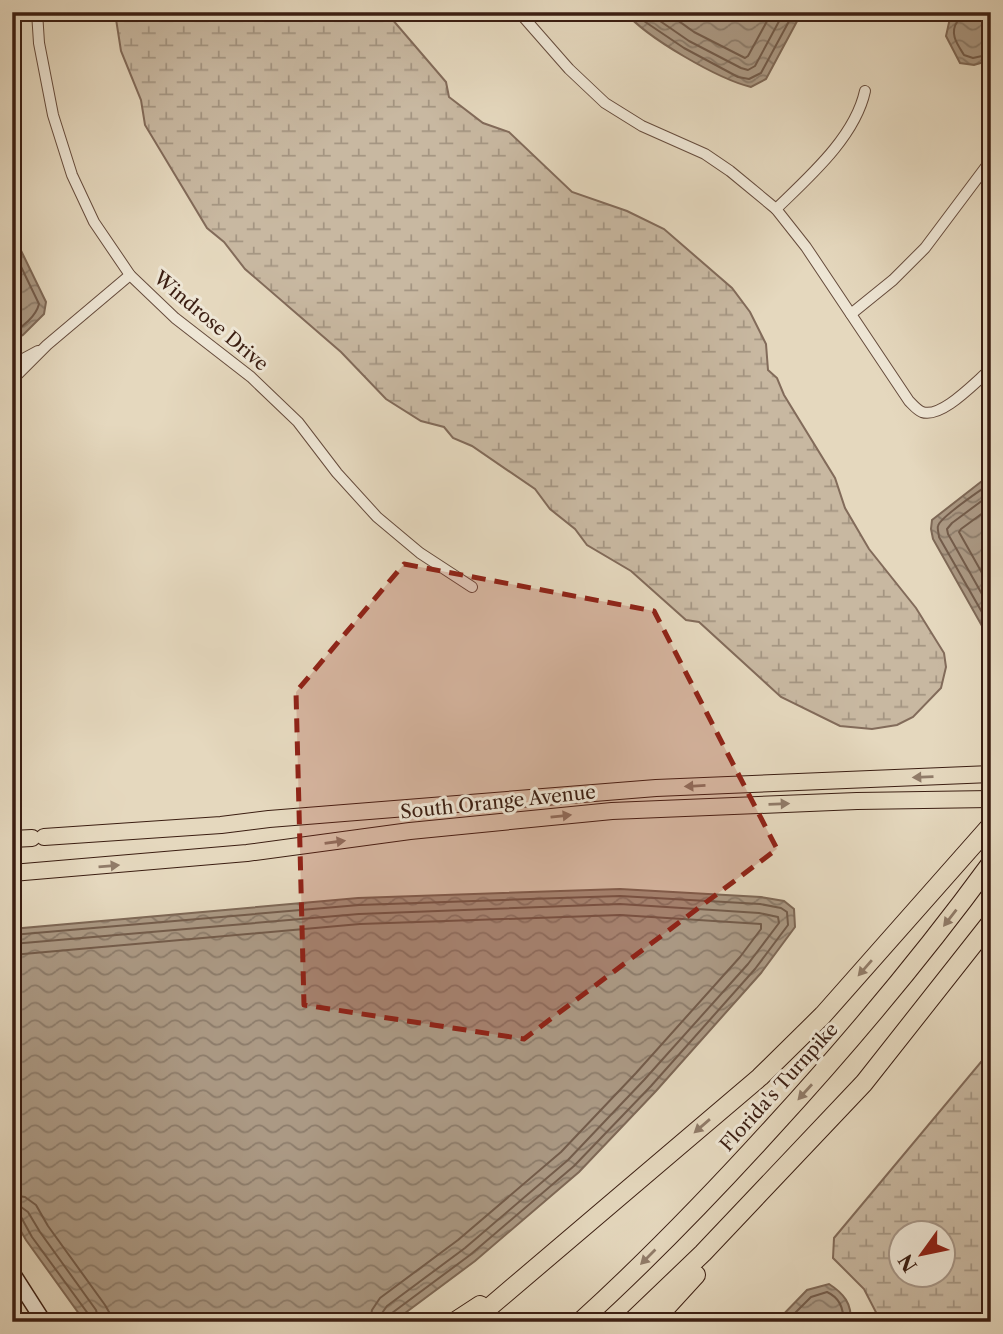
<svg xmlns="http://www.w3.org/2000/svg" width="1003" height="1334" font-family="'Libre Caslon Text',serif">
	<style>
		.wetland { fill: url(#wetland-marsh); stroke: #826b5a; stroke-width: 2; fill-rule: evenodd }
		.water { fill: url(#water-waves); stroke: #7e6856; stroke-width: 2 }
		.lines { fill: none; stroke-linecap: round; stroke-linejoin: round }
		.shore { stroke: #735c4b; stroke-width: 2 }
		.street-casing { stroke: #664c3d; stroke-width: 12 }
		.secondary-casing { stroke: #3b1e12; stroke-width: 17 }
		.primary-casing { stroke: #3b1e12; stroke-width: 18 }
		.highway-casing { stroke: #3b1e12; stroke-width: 20 }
		.street { stroke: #eee6d5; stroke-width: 10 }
		.secondary { stroke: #eee6d5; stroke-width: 14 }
		.primary { stroke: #e5d8be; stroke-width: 16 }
		.highway { stroke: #e5d8be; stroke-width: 18 }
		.oneway { fill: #907b68 }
		.marked { fill: #8f2418; fill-opacity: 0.2; stroke: #8f2418; stroke-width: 5; stroke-dasharray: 14 9; stroke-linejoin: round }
		.labels { text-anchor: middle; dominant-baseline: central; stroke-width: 6; stroke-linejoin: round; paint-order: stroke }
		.street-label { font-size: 19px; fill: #3b1e12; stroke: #eee6d5 }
	</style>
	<defs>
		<pattern id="wetland-marsh" width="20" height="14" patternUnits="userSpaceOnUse" patternTransform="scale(1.75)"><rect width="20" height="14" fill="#c8b8a1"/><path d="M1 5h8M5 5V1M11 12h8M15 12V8" fill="none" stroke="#a49582"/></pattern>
		<pattern id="water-waves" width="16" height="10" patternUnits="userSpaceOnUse" patternTransform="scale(1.75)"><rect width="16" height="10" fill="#ab9984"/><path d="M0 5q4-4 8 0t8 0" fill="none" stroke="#8c7c6b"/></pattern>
	</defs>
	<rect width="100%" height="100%" fill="#e5d8be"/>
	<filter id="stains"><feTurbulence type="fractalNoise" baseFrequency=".00286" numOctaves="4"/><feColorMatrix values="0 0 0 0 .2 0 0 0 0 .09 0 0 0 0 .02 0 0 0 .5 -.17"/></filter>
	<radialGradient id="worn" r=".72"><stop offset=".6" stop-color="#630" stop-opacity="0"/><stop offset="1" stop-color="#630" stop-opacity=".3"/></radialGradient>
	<g class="wetland">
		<polygon points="113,12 386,12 446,82 449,97 483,123 509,132 572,192 627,211 664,229 732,288 750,312 766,344 768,370 777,378 784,395 835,478 845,508 869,549 916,608 944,653 946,667 941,688 913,717 897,725 872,729 840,726 781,697 699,622 686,620 631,571 587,545 575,529 550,509 535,489 472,446 453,438 444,427 421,421 386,399 341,352 245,269 224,242 207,228 145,125 141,100 121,51 116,19"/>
		<path d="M991 1050V1322H881L864 1289 833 1258 834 1238ZM902 1232H944V1274H902Z"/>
	</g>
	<g class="water">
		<path d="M625 12H802L766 79 751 87C718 79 647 38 625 12Z"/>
		<polygon points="959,12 991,12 991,60 974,65 960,63 946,36 950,18"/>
		<polygon points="12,232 46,302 44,314 23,335 12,341"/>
		<polygon points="991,474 991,642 933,539 931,529 932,520"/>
		<polygon points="620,889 761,897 784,901 794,909 795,927 761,973 656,1091 579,1172 475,1261 393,1322 85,1322 26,1240 12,1216 12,929 358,898"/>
		<path d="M829 1284C843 1293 853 1304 850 1322H776L807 1290Z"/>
	</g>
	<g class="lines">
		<g class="shore">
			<polyline points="635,12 638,17 684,48 738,77 749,79 761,73 794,12"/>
			<polyline points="647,12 689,41 741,68 748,70 755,66 784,12"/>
			<polyline points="666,12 694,32 745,58 748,56 772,12"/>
			<path d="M962 12C961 16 959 19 957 22 949 34 958 45 964 55L973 58 991 54"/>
			<path d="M12 248 39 304C36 316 23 327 12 333"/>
			<path d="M991 483C981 490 940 517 938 526 937 529 939 534 939 537L991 628"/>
			<polyline points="991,494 952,523 947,529 948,534 991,610"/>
			<polyline points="991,507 961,529 959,532 991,589"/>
			<polyline points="12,935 359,905 620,896 760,904 781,908 787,912 788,925 755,969 651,1086 574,1166 470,1255 392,1313 390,1317 389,1322"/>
			<polyline points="12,944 359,914 620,904 759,913 778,917 779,923 748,964 644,1080 568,1160 465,1248 387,1306 382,1313 381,1322"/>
			<polyline points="12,955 360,924 620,915 761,924 761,929 740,957 636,1073 561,1152 458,1240 380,1298 372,1310 370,1322"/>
			<polyline points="12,1195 25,1197 36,1205 48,1226 105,1305 109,1312 110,1322"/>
			<polyline points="12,1205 21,1207 28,1212 40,1232 96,1310 99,1322"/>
			<polyline points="12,1214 17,1215 21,1217 32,1237 89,1315 90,1322"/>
			<path d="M786 1322 811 1297 827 1292C840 1298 844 1309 843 1322"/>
		</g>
		<g class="street-casing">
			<g id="street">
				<polyline points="37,12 39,43 53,115 72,175 94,222 130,275 175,318 251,377 298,422 337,473 377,517 420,553 472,587"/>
				<path d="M519 12 569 69 605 103 642 126 705 154 730 171 776 209 806 247 909 401C913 405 917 410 922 412 942 419 976 381 991 369"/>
				<path d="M776 209C809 177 855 137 865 91"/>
				<polyline points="851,314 893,280 925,248 991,160"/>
				<polyline points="12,365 38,351"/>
				<polyline points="12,380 47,345 130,275"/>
			</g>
		</g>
		<g class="secondary-casing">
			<g id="secondary">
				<polyline points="12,1272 44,1322"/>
				<polyline points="12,1321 13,1322"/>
			</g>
		</g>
		<g class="primary-casing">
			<g id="primary">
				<polyline points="44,837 221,825 269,819 656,788 991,774"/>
				<polyline points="12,839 32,838"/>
				<polyline points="12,873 247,853 410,831 612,811 857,801 991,799"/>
			</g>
		</g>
		<g class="highway-casing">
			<g id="highway">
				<polyline points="454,1322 480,1305"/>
				<polyline points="472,1322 760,1077 823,1015 991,825"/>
				<path d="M580 1322C647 1261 710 1196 771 1129 849 1044 923 956 991 863"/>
				<polyline points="631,1322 703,1253 864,1083 991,922"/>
				<polyline points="653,1322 696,1275"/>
			</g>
		</g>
		<use href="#street" class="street"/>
		<use href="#secondary" class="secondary"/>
		<use href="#primary" class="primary"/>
		<use href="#highway" class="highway"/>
	</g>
	<defs><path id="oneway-solid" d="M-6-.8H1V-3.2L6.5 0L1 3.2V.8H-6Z" transform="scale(1.75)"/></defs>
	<g class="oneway">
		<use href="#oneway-solid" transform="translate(923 777) rotate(178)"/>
		<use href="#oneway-solid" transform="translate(695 786) rotate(177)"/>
		<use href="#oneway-solid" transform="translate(779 804) rotate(-2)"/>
		<use href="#oneway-solid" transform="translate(561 816) rotate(-6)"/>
		<use href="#oneway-solid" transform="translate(335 842) rotate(-8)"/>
		<use href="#oneway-solid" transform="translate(109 866) rotate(-5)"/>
		<use href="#oneway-solid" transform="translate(950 918) rotate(128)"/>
		<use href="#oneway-solid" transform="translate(865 968) rotate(131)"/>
		<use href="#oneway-solid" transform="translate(805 1092) rotate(132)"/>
		<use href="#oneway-solid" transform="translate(702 1126) rotate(139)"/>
		<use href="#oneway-solid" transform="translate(648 1257) rotate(135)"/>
	</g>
	<path class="marked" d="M404 564 654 611 777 849 524 1039 304 1005 296 692Z"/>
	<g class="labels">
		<g class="street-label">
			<text transform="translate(211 321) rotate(40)">Windrose Drive</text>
			<text transform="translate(498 802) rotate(-6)">South Orange Avenue</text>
			<text transform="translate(779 1087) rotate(-48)">Florida's Turnpike</text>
		</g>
	</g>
	<rect width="1003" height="1334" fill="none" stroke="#e5d8be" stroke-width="42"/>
	<rect x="14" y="14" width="975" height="1306" fill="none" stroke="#3b1e12" stroke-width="3.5"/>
	<rect x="21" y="21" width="961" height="1292" fill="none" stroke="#3b1e12" stroke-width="2"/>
	<g transform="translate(922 1254) rotate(237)"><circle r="33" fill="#eee6d5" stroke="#a69687" stroke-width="2"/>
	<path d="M0-5L12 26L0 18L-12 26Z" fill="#8f2418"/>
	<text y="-10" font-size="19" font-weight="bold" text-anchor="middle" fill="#3b1e12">N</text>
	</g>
	<rect width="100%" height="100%" filter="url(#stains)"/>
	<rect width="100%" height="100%" fill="url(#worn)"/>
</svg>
